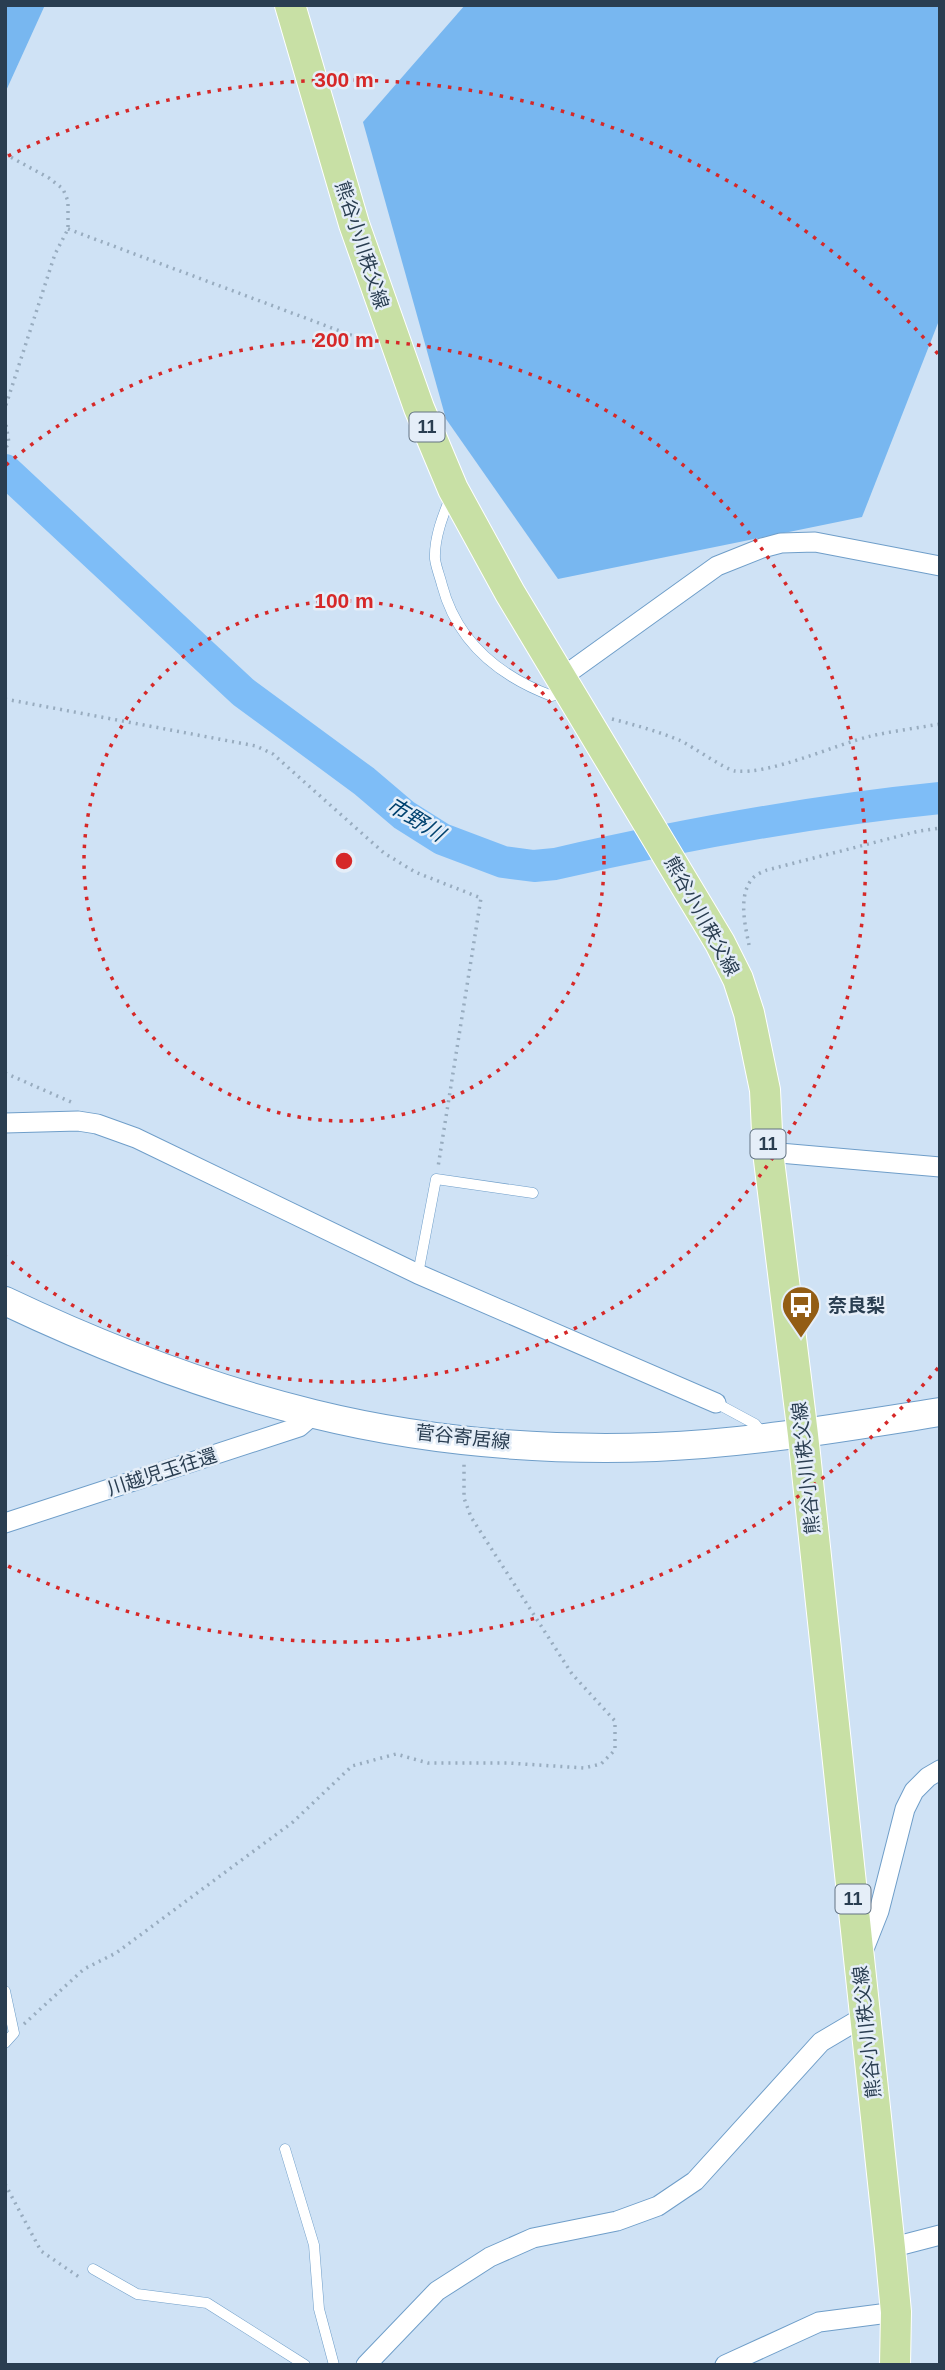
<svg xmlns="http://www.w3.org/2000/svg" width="945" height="2370" font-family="Helvetica,'Noto Sans JP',sans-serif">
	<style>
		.forest { fill: #78b7f0 }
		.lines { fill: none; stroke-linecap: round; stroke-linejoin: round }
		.river { stroke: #7ebdf7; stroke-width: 32 }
		.lane-casing { stroke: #6f9ec9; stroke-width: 11 }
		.street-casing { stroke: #6f9ec9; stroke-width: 21 }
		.secondary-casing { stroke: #6f9ec9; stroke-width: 30 }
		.primary-casing { stroke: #fff; stroke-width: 32 }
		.path { stroke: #98acbf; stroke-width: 3.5; stroke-dasharray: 2 5; stroke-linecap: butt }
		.lane { stroke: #fff; stroke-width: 10 }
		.street { stroke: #fff; stroke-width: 19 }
		.secondary { stroke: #fff; stroke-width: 28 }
		.primary { stroke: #c8e0a5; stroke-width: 30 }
		.ring { fill: none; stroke: #d62828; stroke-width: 3.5; stroke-dasharray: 3.5 7 }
		.labels { text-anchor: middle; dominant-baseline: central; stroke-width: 5; stroke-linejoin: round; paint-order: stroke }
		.shield { fill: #e5eef8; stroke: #627383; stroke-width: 2 }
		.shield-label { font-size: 18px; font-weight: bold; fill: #2a3e51 }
		.street-label { font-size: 19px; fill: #2a3e51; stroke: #e5eef8 }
		.poi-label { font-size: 19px; font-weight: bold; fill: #2a3e51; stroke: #e5eef8; text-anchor: start }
		.water-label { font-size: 21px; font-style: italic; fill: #00426f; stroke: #e5eef8 }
		.centre { fill: #d62828; stroke: #e5eef8; stroke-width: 3.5 }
		.ring-label { font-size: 21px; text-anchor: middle; font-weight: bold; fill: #d62828; stroke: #e5eef8; stroke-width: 5; stroke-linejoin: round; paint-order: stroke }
	</style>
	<rect width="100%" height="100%" fill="#cfe2f5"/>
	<g class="forest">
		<polygon points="5,5 45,5 5,93"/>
		<polygon points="465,5 940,5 940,318 862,517 558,579 446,419 363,122"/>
	</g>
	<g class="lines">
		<path class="river" d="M5 470 243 692 364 781 404 815 442 839 503 862 534 866 555 864C682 835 810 811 940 798"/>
		<g class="lane-casing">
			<g id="lane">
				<path d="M451 496C443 515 434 538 435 559 436 567 440 577 442 585 457 642 499 676 552 696L564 693"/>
				<polyline points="418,1274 436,1179 533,1193"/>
				<polyline points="716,1403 755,1424 764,1435"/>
				<polyline points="5,1991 14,2033 5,2043"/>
				<polyline points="285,2149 314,2245 319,2309 334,2365"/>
				<polyline points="93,2269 137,2294 207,2303 305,2365"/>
			</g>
		</g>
		<g class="street-casing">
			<g id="street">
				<polyline points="561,678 717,566 762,548 781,543 815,542 940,566"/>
				<polyline points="5,1123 78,1121 97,1124 136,1138 418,1274 716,1403"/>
				<polyline points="768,1152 940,1167"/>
				<polyline points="5,1523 299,1427 314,1414"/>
				<polyline points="862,1954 879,1911 905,1809 914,1791 928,1777 940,1770"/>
				<polyline points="890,2248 940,2235"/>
				<polyline points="366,2365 437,2291 490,2257 533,2238 617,2221 658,2206 695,2181 821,2042 865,2016"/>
				<polyline points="725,2365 819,2322 896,2312"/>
			</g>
		</g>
		<g class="secondary-casing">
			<path id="secondary" d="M5 1301C104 1348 207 1388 314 1414 424 1441 543 1451 656 1447 752 1443 845 1427 940 1412"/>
		</g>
		<g class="primary-casing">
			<polyline id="primary" points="290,5 354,224 419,408 453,489 510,593 720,943 738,979 749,1013 765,1090 768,1152 803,1435 890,2248 896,2312 895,2365"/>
		</g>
		<g class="path">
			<polyline points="5,154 49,178 63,189 68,201 68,229 55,254 5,408"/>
			<polyline points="68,229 372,343"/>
			<polyline points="5,418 9,443 5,449"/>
			<polyline points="5,699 256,746 273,754 384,853 415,872 481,898 438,1167"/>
			<path d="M612 719C635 725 657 731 679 740 694 747 724 769 735 771 770 775 834 745 871 736 893 731 917 728 940 724"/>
			<path d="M749 945C745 925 738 896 752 879 755 875 762 872 767 870L919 831 940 828"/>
			<polyline points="5,1073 71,1102"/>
			<polyline points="24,2024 84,1969 116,1953 293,1822 352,1766 396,1754 428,1763 508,1763 584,1768 601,1764 615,1750 615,1721 572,1674 471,1517 464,1498 464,1460"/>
			<polyline points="5,2184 41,2251 79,2277 82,2276"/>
		</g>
		<use href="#lane" class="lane"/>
		<use href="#street" class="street"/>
		<use href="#secondary" class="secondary"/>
		<use href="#primary" class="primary"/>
	</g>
	<g class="ring">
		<circle cx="344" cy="861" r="260"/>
		<path d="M6 465A521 521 0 1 1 6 1257"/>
		<path d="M938 1368A781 781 0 0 1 8 1566M8 156A781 781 0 0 1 938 354"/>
	</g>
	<defs>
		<g id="bus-pin" transform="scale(2.0125)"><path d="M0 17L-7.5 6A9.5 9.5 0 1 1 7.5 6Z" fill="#935d14" stroke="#e5eef8"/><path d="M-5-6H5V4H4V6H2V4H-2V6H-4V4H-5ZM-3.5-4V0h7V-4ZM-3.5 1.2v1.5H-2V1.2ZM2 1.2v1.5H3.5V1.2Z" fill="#fff"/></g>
	</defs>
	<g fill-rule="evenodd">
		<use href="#bus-pin" x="801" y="1305"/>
	</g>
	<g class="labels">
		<g class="shield">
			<rect x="409.5" y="412.5" width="35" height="29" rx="5"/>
			<rect x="750.5" y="1129.5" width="35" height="29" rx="5"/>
			<rect x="835.5" y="1884.5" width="35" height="29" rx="5"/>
		</g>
		<g class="shield-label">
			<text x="427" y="427">11</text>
			<text x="768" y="1144">11</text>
			<text x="853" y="1899">11</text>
		</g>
		<g class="street-label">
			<text transform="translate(362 245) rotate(72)">熊谷小川秩父線</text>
			<text transform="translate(702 916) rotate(61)">熊谷小川秩父線</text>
			<text transform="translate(463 1437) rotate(6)">菅谷寄居線</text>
			<text transform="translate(806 1468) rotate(-96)">熊谷小川秩父線</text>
			<text transform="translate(162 1472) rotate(-18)">川越児玉往還</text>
			<text transform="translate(867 2032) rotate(-96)">熊谷小川秩父線</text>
		</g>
		<g class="poi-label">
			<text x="828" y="1305">奈良梨</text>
		</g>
		<g class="water-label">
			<text transform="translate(416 819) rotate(32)">市野川</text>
		</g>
	</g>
	<circle cx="344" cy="861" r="10" class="centre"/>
	<g class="ring-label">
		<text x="344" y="87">300 m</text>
		<text x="344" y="347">200 m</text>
		<text x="344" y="608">100 m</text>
	</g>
	<rect width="945" height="2370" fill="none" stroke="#2a3e51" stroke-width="14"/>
</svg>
